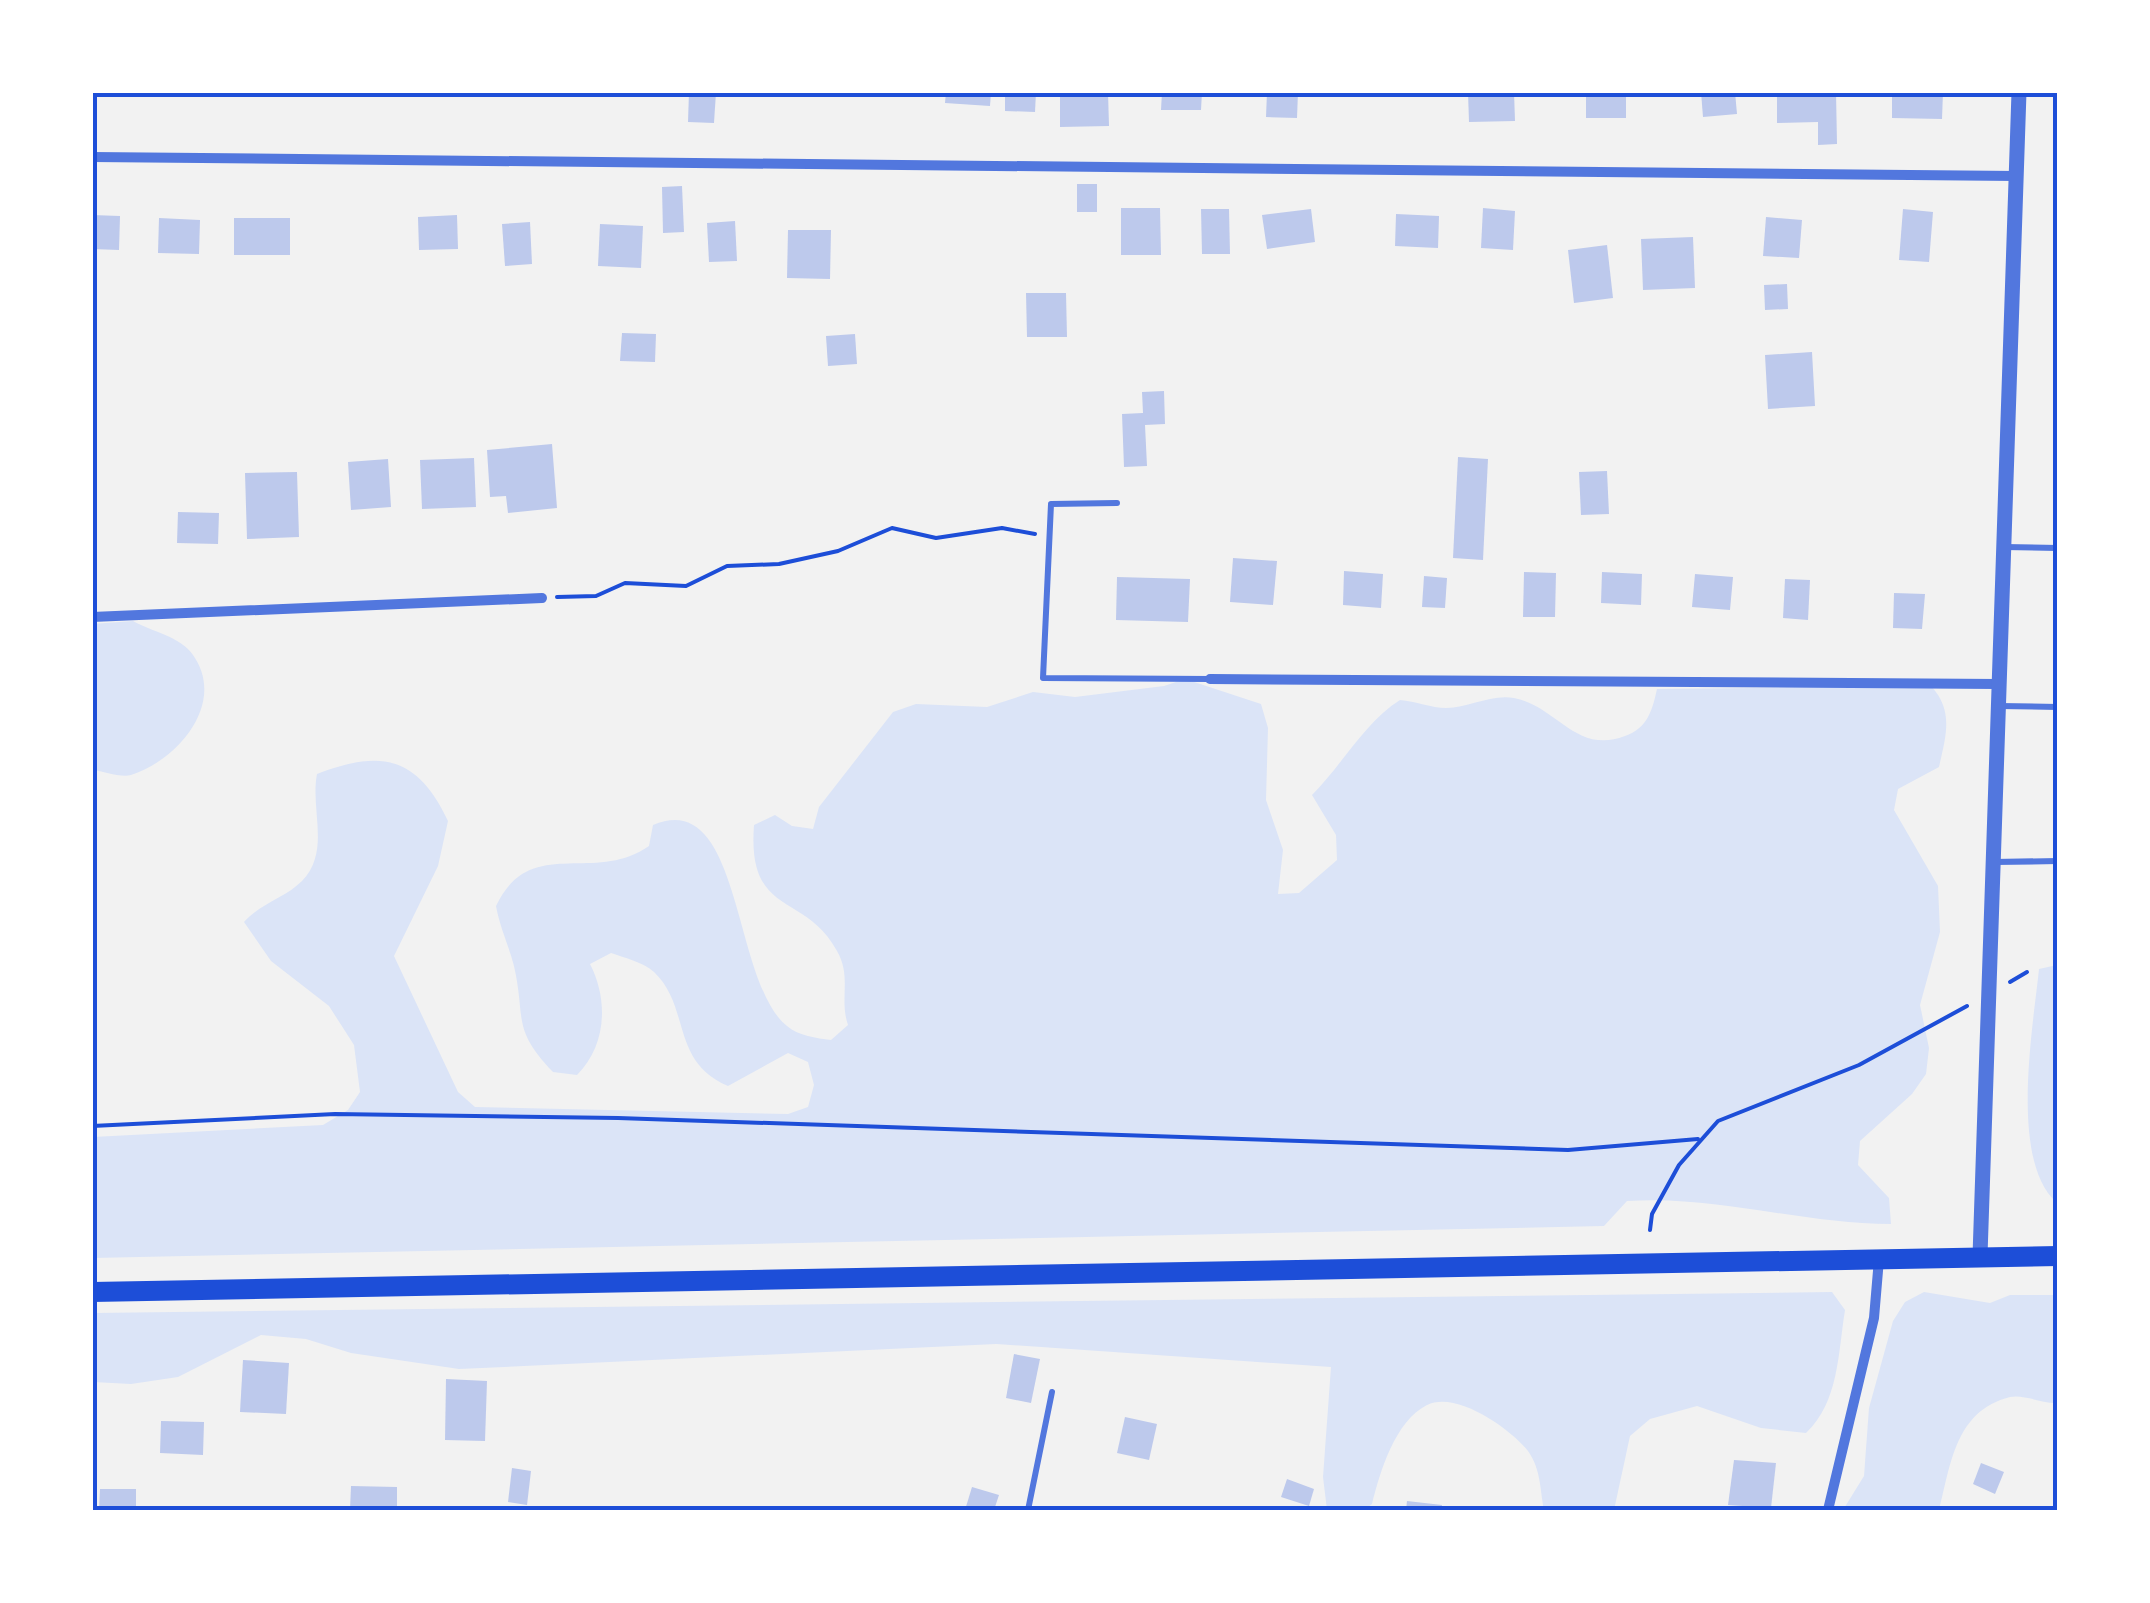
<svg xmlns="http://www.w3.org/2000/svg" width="2150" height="1603" font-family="'Exo 2',sans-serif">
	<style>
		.green { fill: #dbe4f7 }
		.building { fill: #bdc9ec }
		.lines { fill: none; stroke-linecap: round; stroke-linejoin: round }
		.path { stroke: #1d4ed8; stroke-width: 4 }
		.service { stroke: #5277de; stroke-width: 6 }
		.minor { stroke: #5277de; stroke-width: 10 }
		.tertiary { stroke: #5277de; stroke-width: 15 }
		.primary { stroke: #1d4ed8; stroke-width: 20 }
		.neatline { fill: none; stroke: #1d4ed8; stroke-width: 4 }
	</style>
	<rect width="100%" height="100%" fill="#f2f2f2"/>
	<g class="green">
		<path d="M133 621C152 632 180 636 193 655 227 703 178 760 131 775 121 778 103 771 93 770L92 624Z"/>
		<path d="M1185 679 1261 704 1268 728 1266 800 1283 850 1278 894 1299 893 1337 860 1336 835 1312 795C1342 765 1365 722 1400 700 1415 701 1432 708 1446 708 1469 708 1490 694 1514 698 1557 706 1576 755 1625 736 1647 728 1652 712 1657 689L1931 686C1954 711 1946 735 1939 767L1898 789 1894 810 1938 886 1940 932 1920 1005 1929 1048 1926 1074 1912 1094 1860 1141 1858 1165 1889 1198 1891 1224C1802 1224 1716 1195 1627 1201L1604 1226 93 1258V1137L323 1125 348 1110 360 1092 354 1045 329 1006 271 961 244 922C261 903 285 898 302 881 331 851 310 810 317 774 382 749 418 757 448 821L438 866 394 956 458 1092 475 1107 788 1114 808 1107 814 1085 808 1062 788 1053 728 1086C670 1061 691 1007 654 972 643 962 625 958 611 953L590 964C609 1001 606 1046 577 1075L553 1072C511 1028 526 1019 514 966 509 946 500 928 496 906 530 834 593 885 649 846L653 825C743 786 732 983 787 1026 799 1036 816 1038 831 1040L848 1025C839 999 852 977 837 951 804 891 747 918 754 825L775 815 792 826 813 829 819 807 893 712 916 704 987 707 1033 692 1075 697 1164 686Z"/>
		<path d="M2057 965H2058L2057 1203C2009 1161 2033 1028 2039 969Z"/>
		<path d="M1832 1292 1845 1310C1838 1353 1839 1402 1806 1433L1761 1428 1697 1406 1650 1419 1630 1436 1614 1510H1544C1540 1490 1541 1469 1528 1451 1511 1429 1456 1390 1427 1405 1395 1421 1380 1472 1372 1504L1364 1510H1327L1323 1477 1331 1367 996 1344 459 1369 351 1353 306 1339 261 1335 178 1377 131 1384 93 1382V1313Z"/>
		<path d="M1924 1292 1990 1303 2010 1295H2057V1403C2043 1404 2024 1394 2010 1397 1955 1411 1951 1464 1939 1510H1843L1864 1476 1869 1408 1893 1321 1905 1302Z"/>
	</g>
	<g class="building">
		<polygon points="689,92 716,92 714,123 688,122"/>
		<polygon points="946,92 991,92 990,106 945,103"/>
		<polygon points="1005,92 1036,92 1035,112 1005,111"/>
		<polygon points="1060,92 1108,92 1109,126 1060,127"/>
		<polygon points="1162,92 1202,92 1201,110 1161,110"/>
		<polygon points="1267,92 1298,92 1297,118 1266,117"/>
		<polygon points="1468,92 1514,92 1515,121 1469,122"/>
		<rect x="1586" y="92" width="40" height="26"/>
		<polygon points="1701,92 1735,92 1737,114 1703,117"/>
		<polygon points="1777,92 1836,92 1837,144 1818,145 1818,122 1777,123"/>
		<polygon points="1892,92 1943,92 1942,119 1892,118"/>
		<rect x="1077" y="184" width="20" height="28"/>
		<polygon points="682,186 684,232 663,233 662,187"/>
		<polygon points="1121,208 1160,208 1161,255 1121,255"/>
		<polygon points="1483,208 1515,211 1513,250 1481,248"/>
		<polygon points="1201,209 1229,209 1230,254 1202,254"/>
		<polygon points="1311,209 1315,242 1267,249 1262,215"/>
		<polygon points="1903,209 1933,212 1929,262 1899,260"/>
		<polygon points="1396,214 1439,216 1438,248 1395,246"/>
		<polygon points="92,215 120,216 119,250 92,249"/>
		<polygon points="457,215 458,249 419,250 418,217"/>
		<polygon points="1766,217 1802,220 1799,258 1763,256"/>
		<polygon points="159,218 200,220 199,254 158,253"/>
		<rect x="234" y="218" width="56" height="37"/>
		<polygon points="735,221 737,261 709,262 707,223"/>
		<polygon points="530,222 532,264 505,266 502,224"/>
		<polygon points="600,224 643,226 641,268 598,266"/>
		<polygon points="788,230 831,230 830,279 787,278"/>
		<polygon points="1693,237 1695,288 1643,290 1641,239"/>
		<polygon points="1607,245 1613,298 1574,303 1568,250"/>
		<polygon points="1787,284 1788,309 1765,310 1764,285"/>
		<polygon points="1026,293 1066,293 1067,337 1027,337"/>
		<polygon points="622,333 656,334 655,362 620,361"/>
		<polygon points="855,334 857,364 828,366 826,336"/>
		<polygon points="1812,352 1815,406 1768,409 1765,355"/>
		<polygon points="1164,391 1165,424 1145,425 1147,466 1124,467 1122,414 1143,413 1142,392"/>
		<polygon points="552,444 557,508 508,513 506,496 490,497 487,450"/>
		<polygon points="1458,457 1488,459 1483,560 1453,558"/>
		<polygon points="474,458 476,507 422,509 420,460"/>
		<polygon points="388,459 391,507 351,510 348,462"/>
		<polygon points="1607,471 1609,514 1581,515 1579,472"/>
		<polygon points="297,472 299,537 247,539 245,473"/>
		<polygon points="178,512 219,513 218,544 177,543"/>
		<polygon points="1233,558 1277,561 1273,605 1230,602"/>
		<polygon points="1344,571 1383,574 1381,608 1343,605"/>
		<polygon points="1524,572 1556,573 1555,617 1523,617"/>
		<polygon points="1602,572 1642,574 1641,605 1601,603"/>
		<polygon points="1695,574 1733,577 1730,610 1692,607"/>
		<polygon points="1424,576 1447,578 1445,608 1422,607"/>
		<polygon points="1117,577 1190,579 1188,622 1116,620"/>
		<polygon points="1785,579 1810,580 1808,620 1783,618"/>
		<polygon points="1894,593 1925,594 1922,629 1893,628"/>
		<polygon points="1014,1354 1040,1359 1031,1403 1006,1398"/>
		<polygon points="243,1360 289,1363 286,1414 240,1412"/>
		<polygon points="446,1379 487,1381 485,1441 445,1440"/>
		<polygon points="1125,1417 1157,1424 1149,1460 1117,1453"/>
		<polygon points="161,1421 204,1422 203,1455 160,1453"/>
		<polygon points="1734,1460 1776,1463 1771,1508 1728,1505"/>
		<polygon points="1981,1463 2004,1472 1995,1494 1973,1484"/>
		<polygon points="512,1468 531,1471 527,1505 508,1502"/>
		<polygon points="1287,1479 1314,1489 1309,1506 1281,1497"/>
		<polygon points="351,1486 397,1487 397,1510 350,1510"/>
		<polygon points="972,1487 999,1495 994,1510 965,1510"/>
		<polygon points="100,1489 136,1489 136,1510 99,1510"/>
		<polygon points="1407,1501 1442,1505 1441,1510 1406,1510"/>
	</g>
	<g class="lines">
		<g class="path">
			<polyline points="557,597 596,596 625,583 686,586 727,566 779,564 838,551 892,528 936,538 1002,528 1035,534"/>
			<polyline points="2010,982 2027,972"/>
			<polyline points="92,1126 335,1114 618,1118 1568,1150 1698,1139"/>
			<polyline points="1650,1230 1652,1214 1679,1165 1718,1121 1859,1065 1967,1006"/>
		</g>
		<g class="service">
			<polyline points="1117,503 1051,504 1043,678 1210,679"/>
			<polyline points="2004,547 2058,548"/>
			<polyline points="1999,706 2058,707"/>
			<polyline points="1994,862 2058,861"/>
			<polyline points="1028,1510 1052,1392"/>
		</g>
		<g class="minor">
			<polyline points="92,157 2016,176"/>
			<polyline points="92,617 542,598"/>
			<polyline points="1210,679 1998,684"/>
			<polyline points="1828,1510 1874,1318 1879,1259"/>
		</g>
		<polyline class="tertiary" points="1980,1256 2019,92"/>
		<polyline class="primary" points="92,1292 2058,1256"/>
	</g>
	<rect width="2150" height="1603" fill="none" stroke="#ffffff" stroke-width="190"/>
	<rect x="95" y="95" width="1960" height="1413" class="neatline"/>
</svg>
